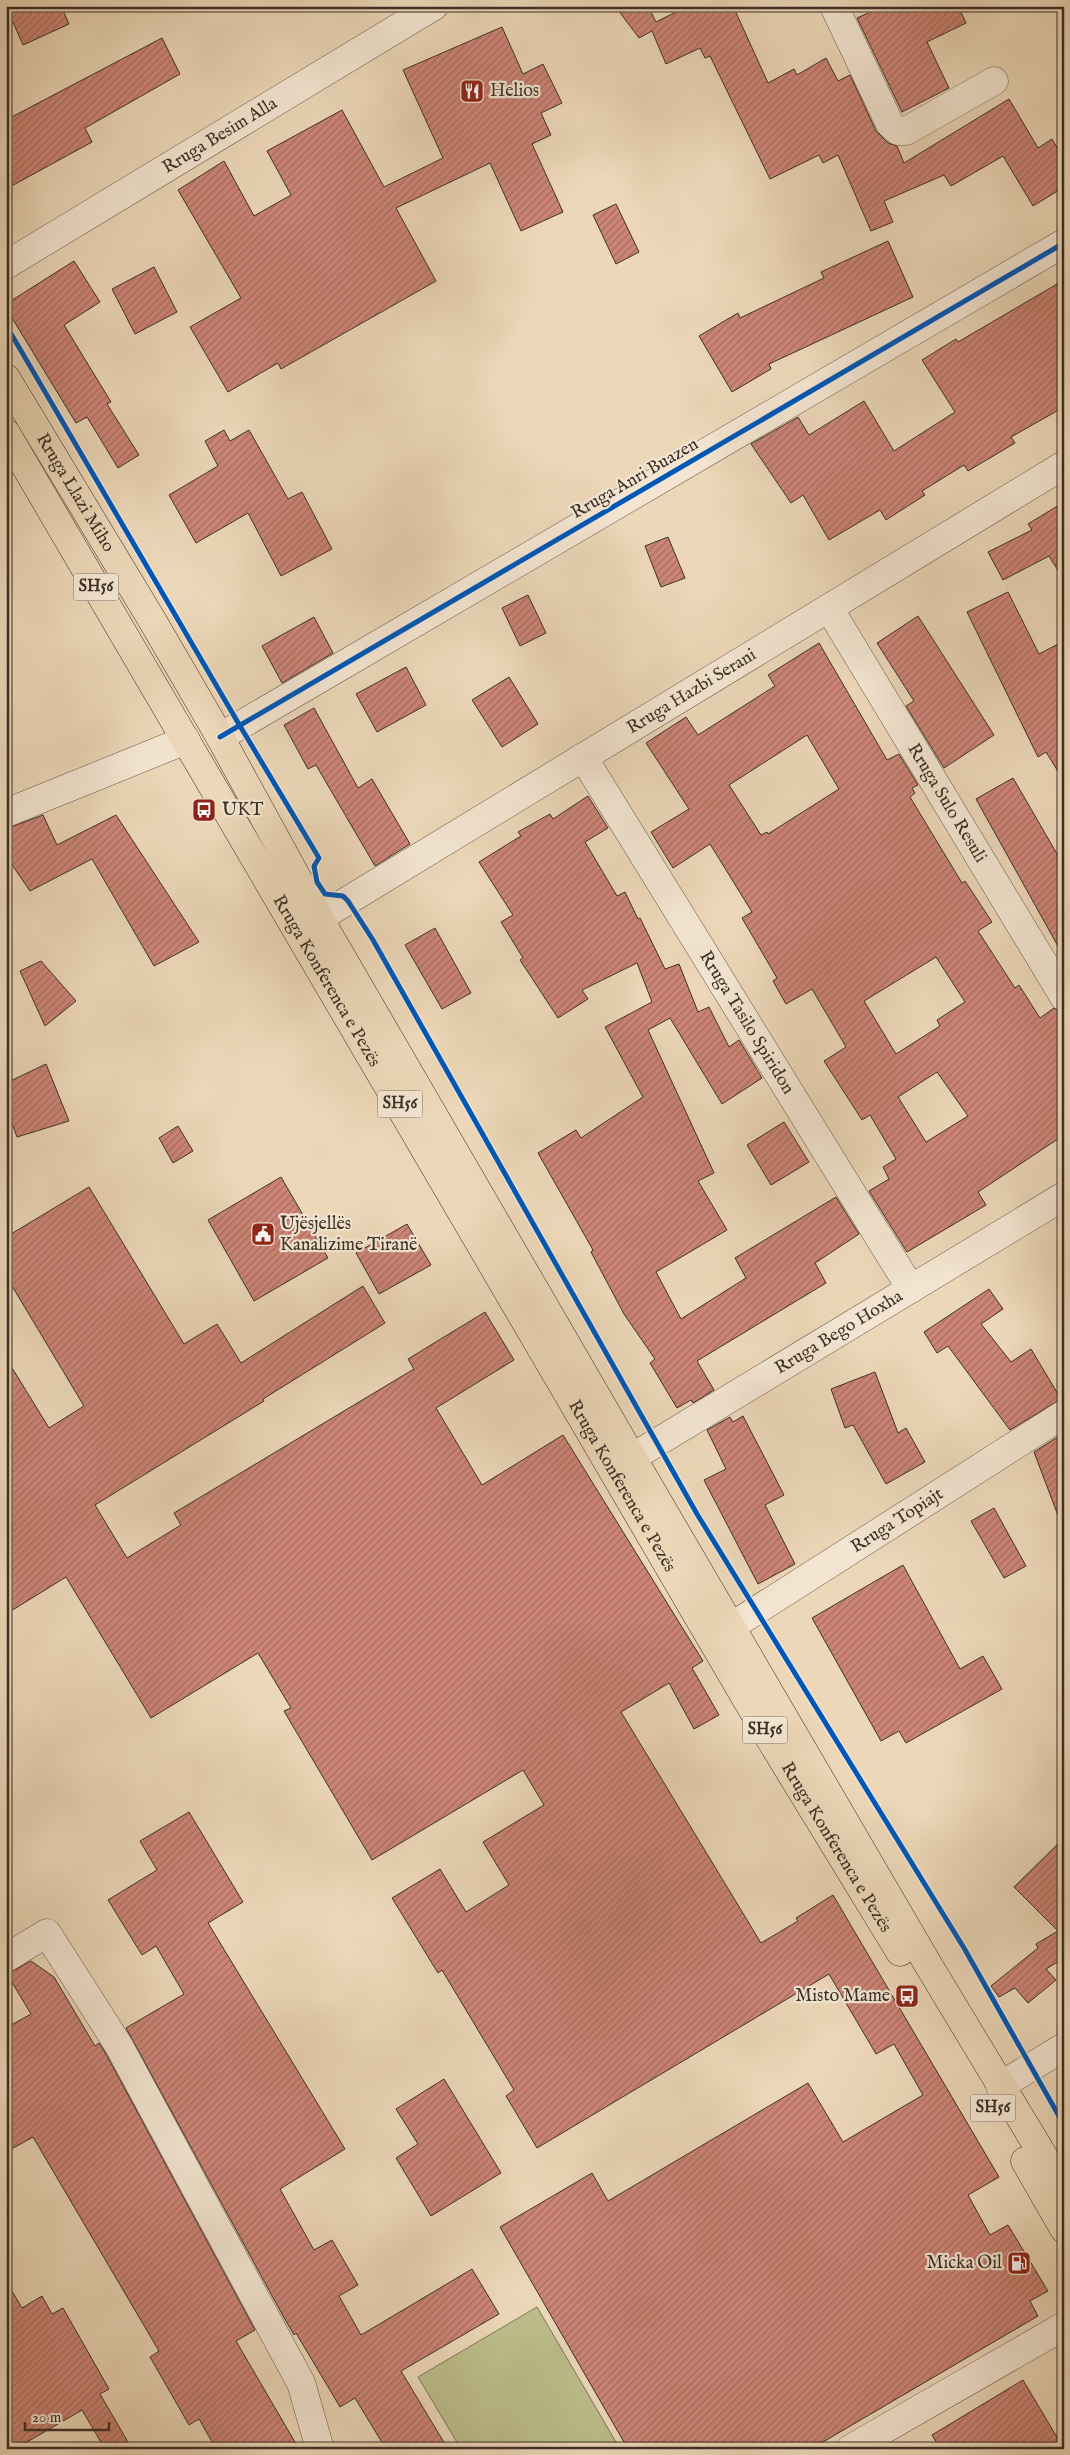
<svg xmlns="http://www.w3.org/2000/svg" width="1070" height="2455" font-family="'IM FELL English',serif">
	<style>
		.grass { fill: #bcbd8b; stroke: #7c7659 }
		.building { fill: url(#building-hatch); stroke: #3c3027; fill-rule: evenodd }
		.lines { fill: none; stroke-linecap: round; stroke-linejoin: round }
		.minor-casing { stroke: #685a4b; stroke-width: 29 }
		.tertiary-casing { stroke: #685a4b; stroke-width: 29 }
		.primary-casing { stroke: #3c3027; stroke-width: 29 }
		.minor { stroke: #f3e5d1; stroke-width: 28 }
		.tertiary { stroke: #f3e5d1; stroke-width: 28 }
		.primary { stroke: #ecd7b8; stroke-width: 28 }
		.cycleway-casing { stroke: #f3e5d1; stroke-width: 8 }
		.cycleway { stroke: #0057b8; stroke-width: 5 }
		.labels { text-anchor: middle; dominant-baseline: central; stroke-width: 4.5; stroke-linejoin: round; paint-order: stroke }
		.shield { fill: #f3e5d1; stroke: #73665a; stroke-width: 1 }
		.shield-label { font-size: 16px; font-weight: bold; fill: #3c3027 }
		.poi-label { font-size: 18px; fill: #3c3027; stroke: #f3e5d1; text-anchor: start }
		.street-label { font-size: 18px; fill: #3c3027; stroke: #f3e5d1 }
	</style>
	<defs>
		<pattern id="building-hatch" width="6" height="6" patternUnits="userSpaceOnUse" patternTransform="scale(1.25)"><rect width="6" height="6" fill="#cd8577"/><path d="M-1 1l2-2M0 6l6-6M5 7l2-2" fill="none" stroke="#a86d62"/></pattern>
	</defs>
	<rect width="100%" height="100%" fill="#ecd7b8"/>
	<filter id="stains"><feTurbulence type="fractalNoise" baseFrequency=".004" numOctaves="4"/><feColorMatrix values="0 0 0 0 .2 0 0 0 0 .09 0 0 0 0 .02 0 0 0 .5 -.17"/></filter>
	<radialGradient id="worn" r=".72"><stop offset=".6" stop-color="#630" stop-opacity="0"/><stop offset="1" stop-color="#630" stop-opacity=".3"/></radialGradient>
	<polygon class="grass" points="537,2307 620,2449 461,2449 418,2377"/>
	<g class="building">
		<polygon points="6,6 61,6 69,24 23,45"/>
		<polygon points="615,6 648,6 656,22 688,6 733,6 768,83 794,69 797,75 826,58 838,81 850,75 876,131 888,143 897,146 904,163 1009,99 1038,148 1052,139 1064,159 1064,187 1033,206 1003,156 951,186 944,175 884,201 893,222 871,231 838,155 823,163 819,155 770,179 710,56 705,58 700,48 666,64 652,31 639,38"/>
		<polygon points="884,6 958,6 966,23 927,42 949,88 902,112 857,18"/>
		<polygon points="502,27 523,74 543,64 562,103 541,113 551,135 532,144 563,212 521,231 490,163 396,208 436,281 281,369 278,363 228,392 190,327 241,298 178,190 224,161 254,216 291,195 267,151 342,110 384,187 443,158 403,70"/>
		<polygon points="162,38 180,74 85,128 92,142 6,189 6,120"/>
		<polygon points="616,204 639,252 616,264 593,215"/>
		<polygon points="888,241 913,297 769,364 771,369 732,392 699,336 738,313 740,318 824,278 821,272"/>
		<polygon points="74,261 100,302 64,325 111,402 107,404 139,455 118,468 87,417 76,423 6,308 6,304"/>
		<polygon points="154,267 177,312 135,334 112,289"/>
		<polygon points="1064,280 1064,407 1011,437 1015,443 968,471 964,465 922,491 925,495 886,520 880,510 829,540 803,495 791,503 751,444 798,417 809,435 864,401 894,451 955,412 922,360 956,339 958,342"/>
		<polygon points="224,430 230,441 249,430 288,499 302,492 332,549 281,576 248,513 196,543 169,495 218,466 205,441"/>
		<polygon points="1064,502 1064,580 1049,556 1003,580 988,552 1032,530 1028,524"/>
		<polygon points="668,537 685,578 661,587 645,546"/>
		<polygon points="1008,592 1039,654 1064,641 1064,781 1046,752 1038,757 967,612"/>
		<polygon points="528,595 546,633 520,646 502,608"/>
		<polygon points="918,616 994,735 944,768 906,706 914,701 877,643"/>
		<polygon points="314,617 333,653 282,683 262,646"/>
		<path d="M819 643 887 760 899 754 918 785 912 788 915 793 910 797 962 883 965 881 992 922 978 931 1015 988 1019 985 1040 1018 1054 1008 1064 1013V1135L978 1192 986 1205 907 1252 869 1191 889 1179 883 1167 896 1159 870 1115 862 1120 824 1061 846 1047 812 989 786 1004 773 981 777 978 742 918 752 912 710 844 673 868 651 832 689 809 646 743 686 717 698 735 775 686 768 675ZM807 735 839 789 768 834 767 832 761 835 729 785ZM936 957 965 1002 937 1020 940 1026 896 1054 864 1001ZM937 1072 968 1116 926 1142 898 1097Z"/>
		<polygon points="406,667 426,705 377,732 356,694"/>
		<polygon points="509,677 538,724 502,747 472,700"/>
		<polygon points="314,708 358,788 372,779 410,844 375,866 316,765 308,769 284,725"/>
		<polygon points="1013,778 1064,866 1064,957 976,799"/>
		<polygon points="588,796 608,828 585,842 617,896 625,892 638,919 640,918 665,969 679,964 698,1012 709,1007 729,1047 739,1040 762,1078 722,1104 670,1018 648,1030 714,1173 698,1181 727,1230 656,1272 681,1319 746,1278 735,1258 836,1197 859,1234 815,1263 826,1283 697,1361 714,1390 693,1403 691,1400 677,1408 650,1363 655,1359 624,1314 591,1252 593,1250 538,1153 576,1130 581,1138 643,1097 605,1027 652,1002 637,963 582,990 588,999 558,1018 520,960 523,958 501,922 513,915 479,862 521,836 518,832 550,814 553,819"/>
		<polygon points="43,815 57,845 116,815 199,942 154,966 92,859 30,891 6,856 6,829"/>
		<polygon points="435,928 471,993 442,1009 405,945"/>
		<polygon points="41,961 76,1001 45,1026 20,971"/>
		<polygon points="46,1064 69,1121 17,1137 6,1107 6,1083"/>
		<polygon points="784,1122 809,1162 771,1185 747,1145"/>
		<polygon points="178,1126 193,1151 173,1163 159,1138"/>
		<polygon points="281,1177 328,1258 254,1301 208,1220"/>
		<polygon points="89,1187 184,1344 217,1324 241,1363 363,1286 385,1323 263,1399 264,1401 95,1505 127,1558 181,1525 174,1513 414,1369 408,1359 485,1312 514,1360 436,1408 482,1485 563,1435 703,1661 692,1668 719,1715 694,1729 669,1683 621,1712 761,1943 798,1921 796,1918 833,1895 999,2177 968,2195 990,2235 1008,2225 1048,2291 1030,2301 1038,2316 811,2449 628,2449 500,2227 592,2173 608,2201 808,2083 843,2142 923,2095 894,2044 876,2054 829,1974 537,2148 506,2096 514,2090 442,1970 438,1973 392,1898 440,1869 466,1912 509,1885 483,1842 544,1805 523,1770 372,1860 284,1711 291,1708 258,1653 151,1718 66,1577 6,1614 6,1358 49,1428 84,1406 6,1276 6,1237"/>
		<polygon points="407,1224 431,1265 379,1294 356,1253"/>
		<polygon points="989,1289 1003,1309 981,1324 1011,1362 1031,1349 1061,1399 1010,1430 948,1346 937,1353 924,1332"/>
		<polygon points="875,1372 898,1433 906,1428 925,1462 886,1484 853,1425 845,1428 831,1389"/>
		<polygon points="743,1416 784,1495 765,1505 795,1564 758,1584 704,1480 726,1469 707,1430 730,1417 733,1422"/>
		<polygon points="1064,1433 1064,1525 1062,1526 1034,1452"/>
		<polygon points="994,1508 1026,1566 1004,1578 971,1521"/>
		<polygon points="903,1565 960,1669 983,1656 1002,1689 906,1743 899,1731 881,1741 812,1618"/>
		<polygon points="189,1812 243,1902 208,1923 345,2149 280,2189 314,2250 332,2240 358,2285 339,2296 361,2335 472,2269 499,2314 401,2371 448,2449 386,2449 355,2398 340,2407 296,2333 294,2335 282,2314 126,2028 184,1994 156,1946 142,1955 108,1900 157,1870 140,1841"/>
		<polygon points="1064,1838 1064,1958 1046,1969 1056,1980 1028,2003 1015,1988 999,1997 991,1986 1038,1948 1036,1944 1058,1931 1014,1887"/>
		<polygon points="31,1961 54,1977 95,2046 99,2043 106,2054 255,2330 236,2341 299,2449 216,2449 199,2419 189,2425 150,2357 159,2351 33,2137 6,2152 6,2028 31,2014 7,1974"/>
		<polygon points="444,2079 501,2173 431,2216 396,2158 418,2144 396,2109"/>
		<polygon points="6,2281 22,2308 42,2296 52,2314 63,2308 109,2389 100,2394 132,2449 105,2449 82,2410 15,2449 6,2449"/>
		<polygon points="1023,2380 1064,2449 940,2449 932,2435"/>
	</g>
	<g class="lines">
		<g class="minor-casing">
			<g id="minor">
				<polyline points="834,6 890,124 898,131 906,131 994,81"/>
				<path id="s1" d="M829 608 1064 997"/>
				<polyline points="220,737 1064,243"/>
				<path id="s2" d="M583 757 911 1289"/>
				<polyline points="6,813 186,740"/>
				<path id="s3" d="M732 1626 1064 1414"/>
				<polyline points="6,1958 47,1933 119,2046 301,2383 320,2449"/>
				<polyline points="1000,2086 1064,2047"/>
				<polyline points="850,2449 1064,2326"/>
			</g>
		</g>
		<g class="tertiary-casing">
			<g id="tertiary">
				<path id="s4" d="M6 265 434 6"/>
				<path id="s5" d="M319 918 1064 465"/>
				<path id="s6" d="M613 1469 1064 1196"/>
			</g>
		</g>
		<g class="primary-casing">
			<g id="primary">
				<path id="s7" d="M6 378 152 620 220 737 319 918 633 1459 929 1966 1064 2190"/>
				<path id="s8" d="M6 433 762 1726 900 1952"/>
				<polyline points="1025,2161 1064,2229"/>
			</g>
		</g>
		<use href="#minor" class="minor"/>
		<use href="#tertiary" class="tertiary"/>
		<use href="#primary" class="primary"/>
		<g class="cycleway-casing">
			<g id="cycleway">
				<polyline points="6,325 240,726 319,858 314,866 317,882 325,894 343,896 348,901 373,940 697,1514 964,1948 1064,2125"/>
				<polyline points="220,737 1064,243"/>
			</g>
		</g>
		<use href="#cycleway" class="cycleway"/>
	</g>
	<defs>
		<g id="restaurant-square" transform="scale(1.25)"><rect x="-9" y="-9" width="18" height="18" rx="4" fill="#8f2418" stroke="#f3e5d1"/><path d="M-5-6h1v4h1v-4h1v4h1v-4h1v5L-1.5 .5V6h-2V.5L-5-1ZM5-6V6H3V1.5H1.5Q1.5-4 5-6Z" fill="#fff"/></g>
		<g id="bus-square" transform="scale(1.25)"><rect x="-9" y="-9" width="18" height="18" rx="4" fill="#8f2418" stroke="#f3e5d1"/><path d="M-5-6H5V4H4V6H2V4H-2V6H-4V4H-5ZM-3.5-4V0h7V-4ZM-3.5 1.2v1.5H-2V1.2ZM2 1.2v1.5H3.5V1.2Z" fill="#fff"/></g>
		<g id="civic-square" transform="scale(1.25)"><rect x="-9" y="-9" width="18" height="18" rx="4" fill="#8f2418" stroke="#f3e5d1"/><path d="M-.6-6.5H3V-4.5H.6V-3L4-1V1h2V6H-6V1h2V-1L-.6-3ZM-1.2 2.5V6h2.4V2.5Z" fill="#fff"/></g>
		<g id="fuel-square" transform="scale(1.25)"><rect x="-9" y="-9" width="18" height="18" rx="4" fill="#8f2418" stroke="#f3e5d1"/><path d="M-5.5-6h7V0h2V4h1.3V-2.5L3-4.5l.8-.8L6-3V5H2.5V1h-1V6h-7ZM-4.2-4.7v3.2H.2V-4.7Z" fill="#fff"/></g>
	</defs>
	<g fill-rule="evenodd">
		<use href="#restaurant-square" x="472" y="91"/>
		<use href="#bus-square" x="204" y="810"/>
		<use href="#civic-square" x="263" y="1234"/>
		<use href="#bus-square" x="907" y="1996"/>
		<use href="#fuel-square" x="1019" y="2263"/>
	</g>
	<g class="labels">
		<g class="shield">
			<rect x="73.5" y="573.5" width="45" height="27" rx="4"/>
			<rect x="377.5" y="1090.5" width="45" height="27" rx="4"/>
			<rect x="742.5" y="1716.5" width="45" height="27" rx="4"/>
			<rect x="970.5" y="2094.5" width="45" height="27" rx="4"/>
		</g>
		<g class="shield-label">
			<text x="96" y="587">SH56</text>
			<text x="400" y="1104">SH56</text>
			<text x="765" y="1730">SH56</text>
			<text x="993" y="2108">SH56</text>
		</g>
		<g class="poi-label">
			<text x="490" y="91">Helios</text>
			<text x="222" y="810">UKT</text>
			<text x="280" y="1224">Ujësjellës<tspan x="280" dy="21">Kanalizime Tiranë</tspan></text>
			<text x="890" y="1996" text-anchor="end">Misto Mame</text>
			<text x="1002" y="2263" text-anchor="end">Micka Oil</text>
		</g>
		<g class="street-label">
			<text stroke="none"><textPath href="#s4" startOffset="250">Rruga Besim Alla</textPath></text>
			<text transform="translate(635 479) rotate(-30)">Rruga Anri Buazen</text>
			<text stroke="none"><textPath href="#s7" startOffset="134">Rruga Llazi Miho</textPath></text>
			<text stroke="none"><textPath href="#s5" startOffset="436">Rruga Hazbi Serani</textPath></text>
			<text stroke="none"><textPath href="#s1" startOffset="228">Rruga Sulo Resuli</textPath></text>
			<text stroke="none"><textPath href="#s8" startOffset="635">Rruga Konferenca e Pezës</textPath></text>
			<text stroke="none"><textPath href="#s2" startOffset="312">Rruga Tasilo Spiridon</textPath></text>
			<text stroke="none"><textPath href="#s6" startOffset="264">Rruga Bego Hoxha</textPath></text>
			<text stroke="none"><textPath href="#s8" startOffset="1220">Rruga Konferenca e Pezës</textPath></text>
			<text stroke="none"><textPath href="#s3" startOffset="196">Rruga Topiajt</textPath></text>
			<text stroke="none"><textPath href="#s8" startOffset="1640">Rruga Konferenca e Pezës</textPath></text>
		</g>
	</g>
	<rect width="1070" height="2455" fill="none" stroke="#ecd7b8" stroke-width="25"/>
	<rect x="8" y="8" width="1055" height="2440" fill="none" stroke="#3c3027" stroke-width="2.5"/>
	<rect x="12" y="12" width="1045" height="2430" fill="none" stroke="#3c3027"/>
	<path d="M25 2422v8h84v-8" fill="none" stroke="#3c3027" stroke-width="2.5"/>
	<text x="32" y="2422" font-size="15" fill="#3c3027" stroke="#f3e5d1" stroke-width="4" paint-order="stroke">20 m</text>
	<rect width="100%" height="100%" filter="url(#stains)"/>
	<rect width="100%" height="100%" fill="url(#worn)"/>
</svg>
